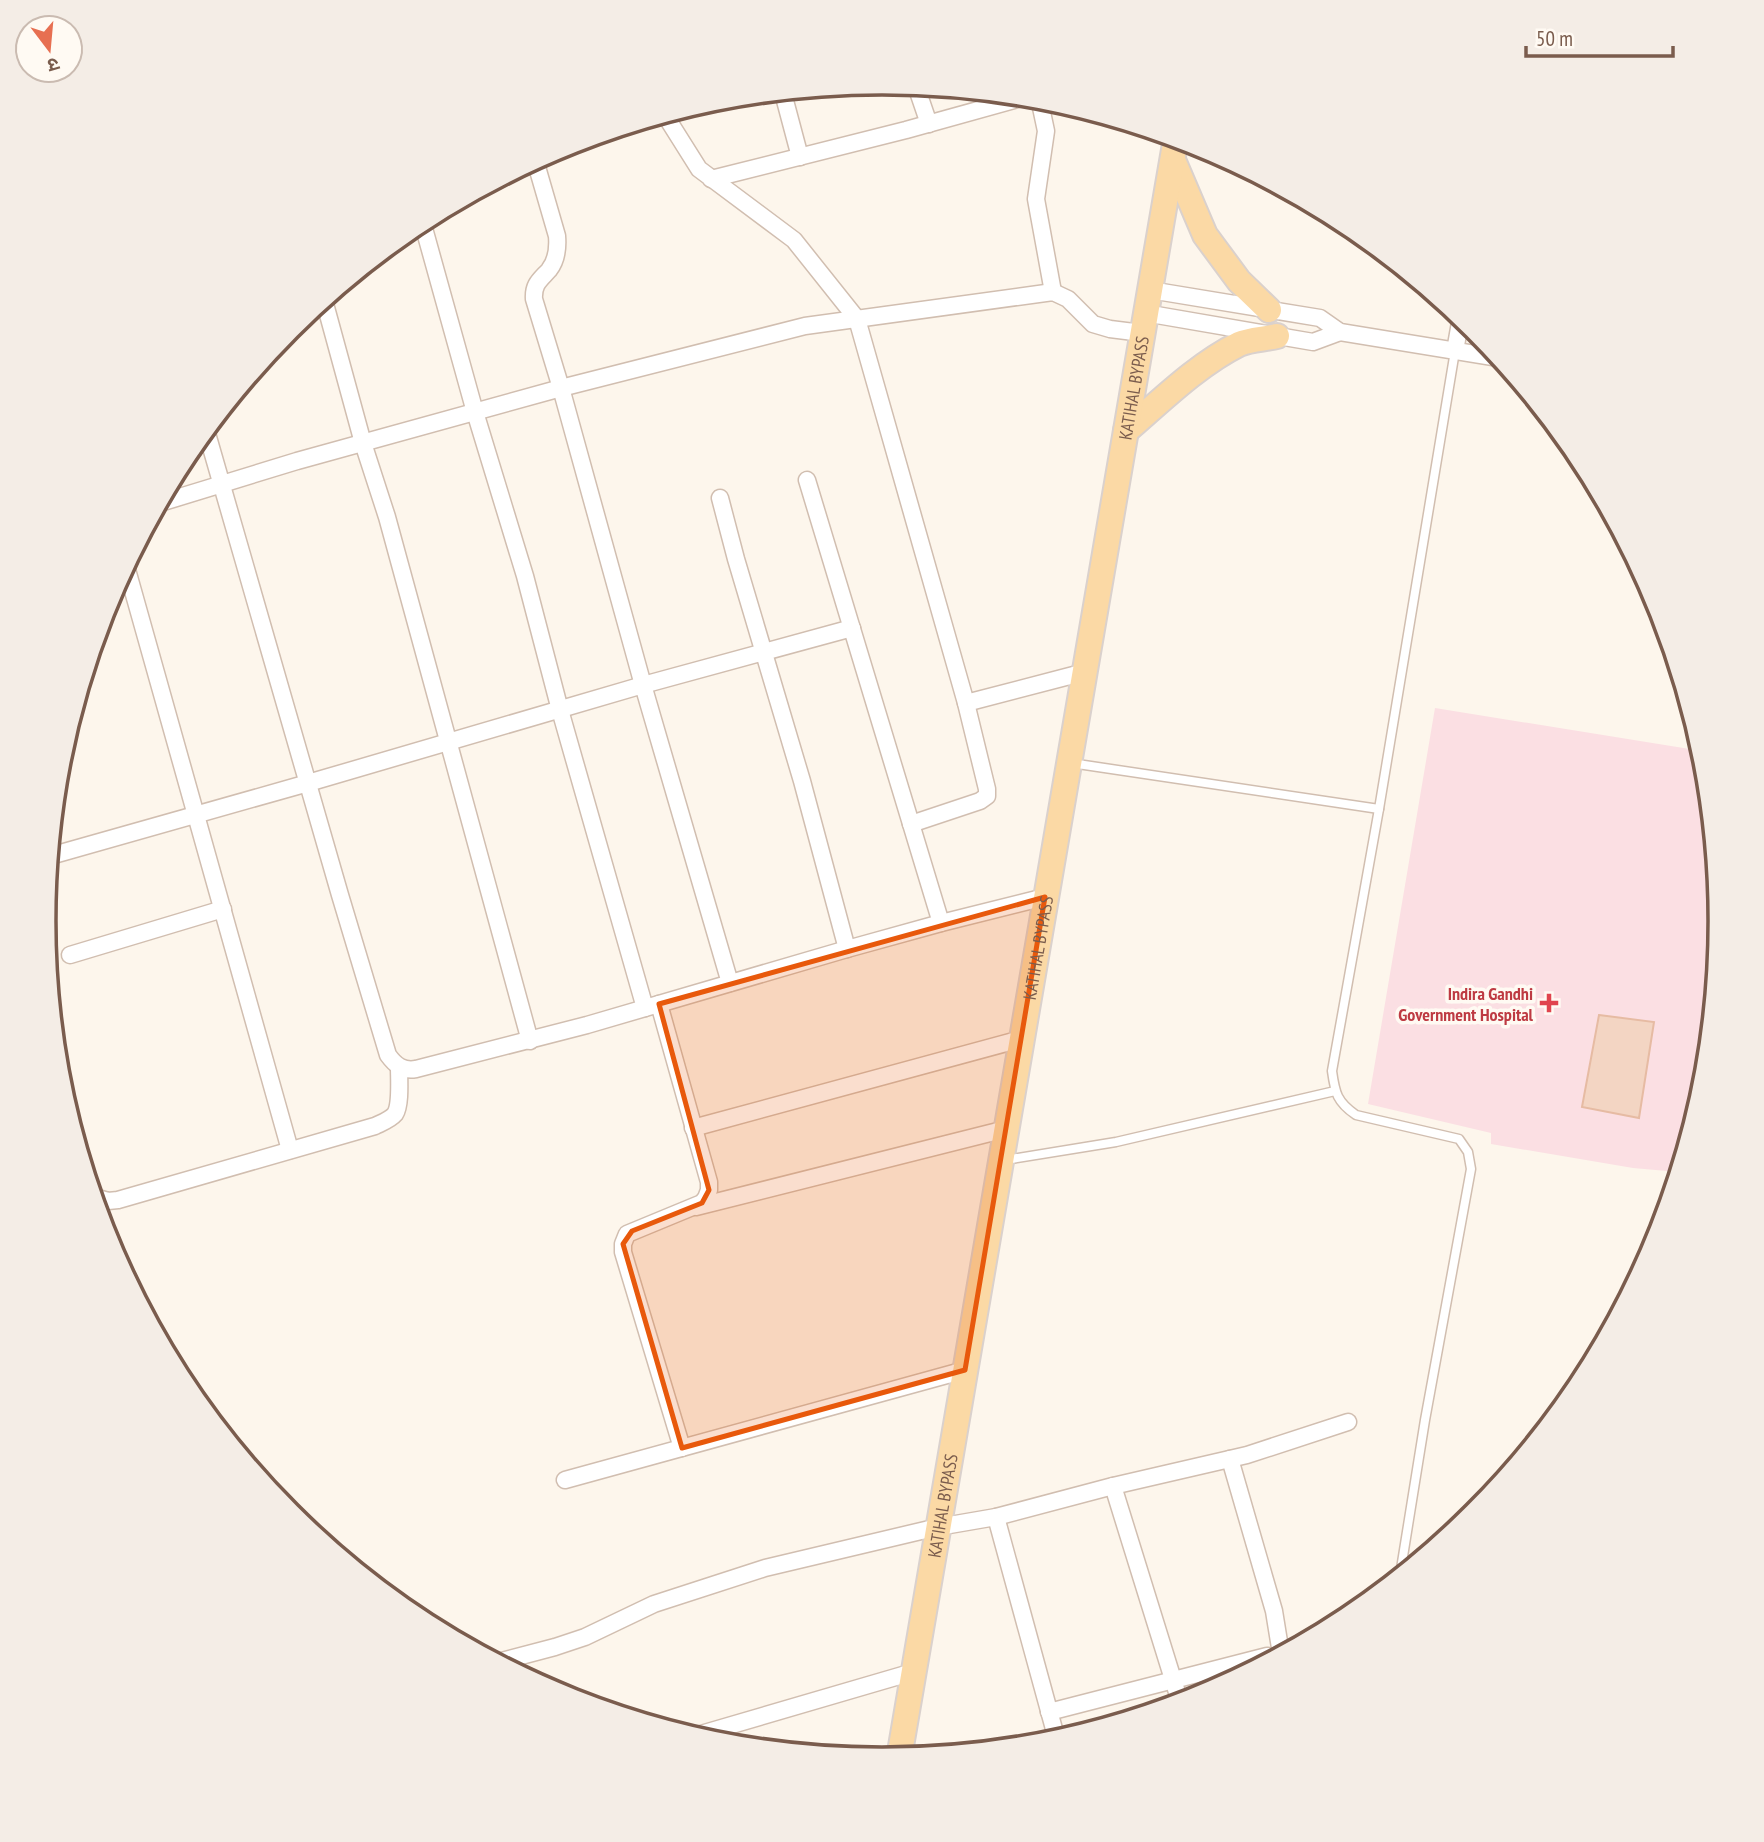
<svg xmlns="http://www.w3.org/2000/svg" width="1764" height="1842" font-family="'PT Sans Narrow','Noto Sans Devanagari',sans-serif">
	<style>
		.medical { fill: #fbdfe3 }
		.building { fill: #f3d5c3; stroke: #e6bba3; stroke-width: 2 }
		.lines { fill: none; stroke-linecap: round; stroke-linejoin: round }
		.lane-casing { stroke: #d1beb0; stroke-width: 11 }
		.street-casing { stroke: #d1beb0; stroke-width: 19 }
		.primary-casing { stroke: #dad1cd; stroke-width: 28 }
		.lane { stroke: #fff; stroke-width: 8 }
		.street { stroke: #fff; stroke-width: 16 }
		.primary { stroke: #fbd9a5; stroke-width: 24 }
		.marked { fill: #e8590c; fill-opacity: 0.2; stroke: #e8590c; stroke-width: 5; stroke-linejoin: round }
		.health-dot { fill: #e0444e; stroke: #fffaf3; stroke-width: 2.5 }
		.labels { text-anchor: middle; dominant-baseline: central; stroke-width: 7; stroke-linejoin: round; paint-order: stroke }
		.street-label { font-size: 18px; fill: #7a5c4d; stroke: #fffaf3 }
		.health-label { font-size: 18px; font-weight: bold; fill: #be3a42; stroke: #fffaf3; text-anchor: end }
		.rim { fill: none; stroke: #7a5c4d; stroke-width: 3.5 }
	</style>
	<rect width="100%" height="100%" fill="#fdf6ec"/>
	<polygon class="medical" points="1435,708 1702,751 1704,758 1720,921 1704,1085 1678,1172 1633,1168 1491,1144 1491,1133 1368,1104"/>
	<polygon class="building" points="1599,1015 1654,1022 1639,1118 1582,1107"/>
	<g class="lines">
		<g class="lane-casing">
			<g id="lane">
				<polyline points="1071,763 1379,809"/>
				<polyline points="1005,1160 1116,1142 1335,1091"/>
				<path d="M1400 1575 1425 1420 1471 1169 1468 1152 1459 1139 1356 1115C1337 1102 1335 1093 1332 1071L1379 809 1455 351"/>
			</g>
		</g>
		<g class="street-casing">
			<g id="street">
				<polyline points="916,86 929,124"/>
				<polyline points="783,93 800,157"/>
				<polyline points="1039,98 1046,131 1036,199 1053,292"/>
				<polyline points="665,115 699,169 794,240 857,319 966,703 987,789 987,796 980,801 911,824"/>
				<path d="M535 160 557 236C558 248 557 260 549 270 540 280 533 284 534 299L561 388 643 685 730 983"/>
				<polyline points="711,179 906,130 1025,97"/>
				<polyline points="422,221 475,412 525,576 560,710 645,1008"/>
				<polyline points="1150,290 1320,318 1340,332 1499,358"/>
				<polyline points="324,300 363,443 387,517 530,1041"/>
				<polyline points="1145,313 1313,342 1340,332"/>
				<polyline points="1455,351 1461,317"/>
				<path d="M206 430 340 895 388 1055C396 1066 403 1071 416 1069L587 1025 847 949 941 923 1045 897"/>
				<polyline points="807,480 941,923"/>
				<polyline points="720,498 736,559 802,781 847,949"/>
				<polyline points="160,503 297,461 561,388 805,326 1053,292 1068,299 1093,324 1110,329 1142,333"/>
				<polyline points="126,566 290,1150"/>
				<polyline points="966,703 1085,672"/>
				<polyline points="50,856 308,783 643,685 852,628"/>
				<polyline points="70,955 223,909"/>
				<polyline points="659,1004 709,1182 709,1190 706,1198 702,1203 627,1234 623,1244 623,1252 682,1448"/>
				<polyline points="693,1128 1021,1039"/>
				<path d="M94 1197 108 1201 118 1200 375 1126C381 1123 390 1120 395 1114 401 1105 399 1079 399 1067"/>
				<polyline points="696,1207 1006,1129"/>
				<polyline points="1230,1459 1274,1611 1281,1654"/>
				<polyline points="565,1480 965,1370"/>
				<polyline points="1113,1486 1180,1702"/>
				<polyline points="996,1517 1057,1740"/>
				<polyline points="498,1662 555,1647 585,1637 654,1604 765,1568 938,1527 996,1517 1113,1486 1247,1455 1348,1422"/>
				<polyline points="1049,1712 1267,1656 1276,1657"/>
				<polyline points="694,1736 913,1672"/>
			</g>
		</g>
		<g class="primary-casing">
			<g id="primary">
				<polyline points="1173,160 1205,235 1239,281 1269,310"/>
				<path d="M1126 431C1161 401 1197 365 1239 344 1250 339 1265 339 1277 336"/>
				<path id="s1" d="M899 1758 1176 138"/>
			</g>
		</g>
		<use href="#lane" class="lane"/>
		<use href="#street" class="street"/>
		<use href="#primary" class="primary"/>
	</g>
	<path class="marked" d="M1045 897 965 1370 682 1448 623 1244 632 1231 702 1203 709 1190 659 1004Z"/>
	<path class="health-dot" d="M1545.5 992.5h7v7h7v7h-7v7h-7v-7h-7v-7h7z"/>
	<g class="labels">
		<g class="street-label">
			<text stroke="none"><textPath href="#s1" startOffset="1390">KATIHAL BYPASS</textPath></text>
			<text stroke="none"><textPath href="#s1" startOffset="822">KATIHAL BYPASS</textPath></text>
			<text stroke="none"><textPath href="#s1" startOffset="256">KATIHAL BYPASS</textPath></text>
		</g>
		<g class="health-label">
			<text x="1533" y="993">Indira Gandhi<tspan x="1533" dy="21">Government Hospital</tspan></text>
		</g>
	</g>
	<path d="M0 0H1764V1842H0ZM56 921a826 826 0 1 1 1652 0a826 826 0 1 1-1652 0Z" fill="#f4ede6" fill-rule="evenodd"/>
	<path class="rim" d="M56 921a826 826 0 1 1 1652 0a826 826 0 1 1-1652 0Z"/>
	<g transform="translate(49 49) rotate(164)"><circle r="33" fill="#fffaf3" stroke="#cabbb1" stroke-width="2"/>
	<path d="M0-5L12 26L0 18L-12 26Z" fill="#e76f51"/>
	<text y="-10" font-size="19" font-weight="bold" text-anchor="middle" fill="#7a5c4d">उ</text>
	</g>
	<path d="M1526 46v10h147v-10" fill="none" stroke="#7a5c4d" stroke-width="3.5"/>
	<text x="1536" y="46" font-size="21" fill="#7a5c4d" stroke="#fffaf3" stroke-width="5" paint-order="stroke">50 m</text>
</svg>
